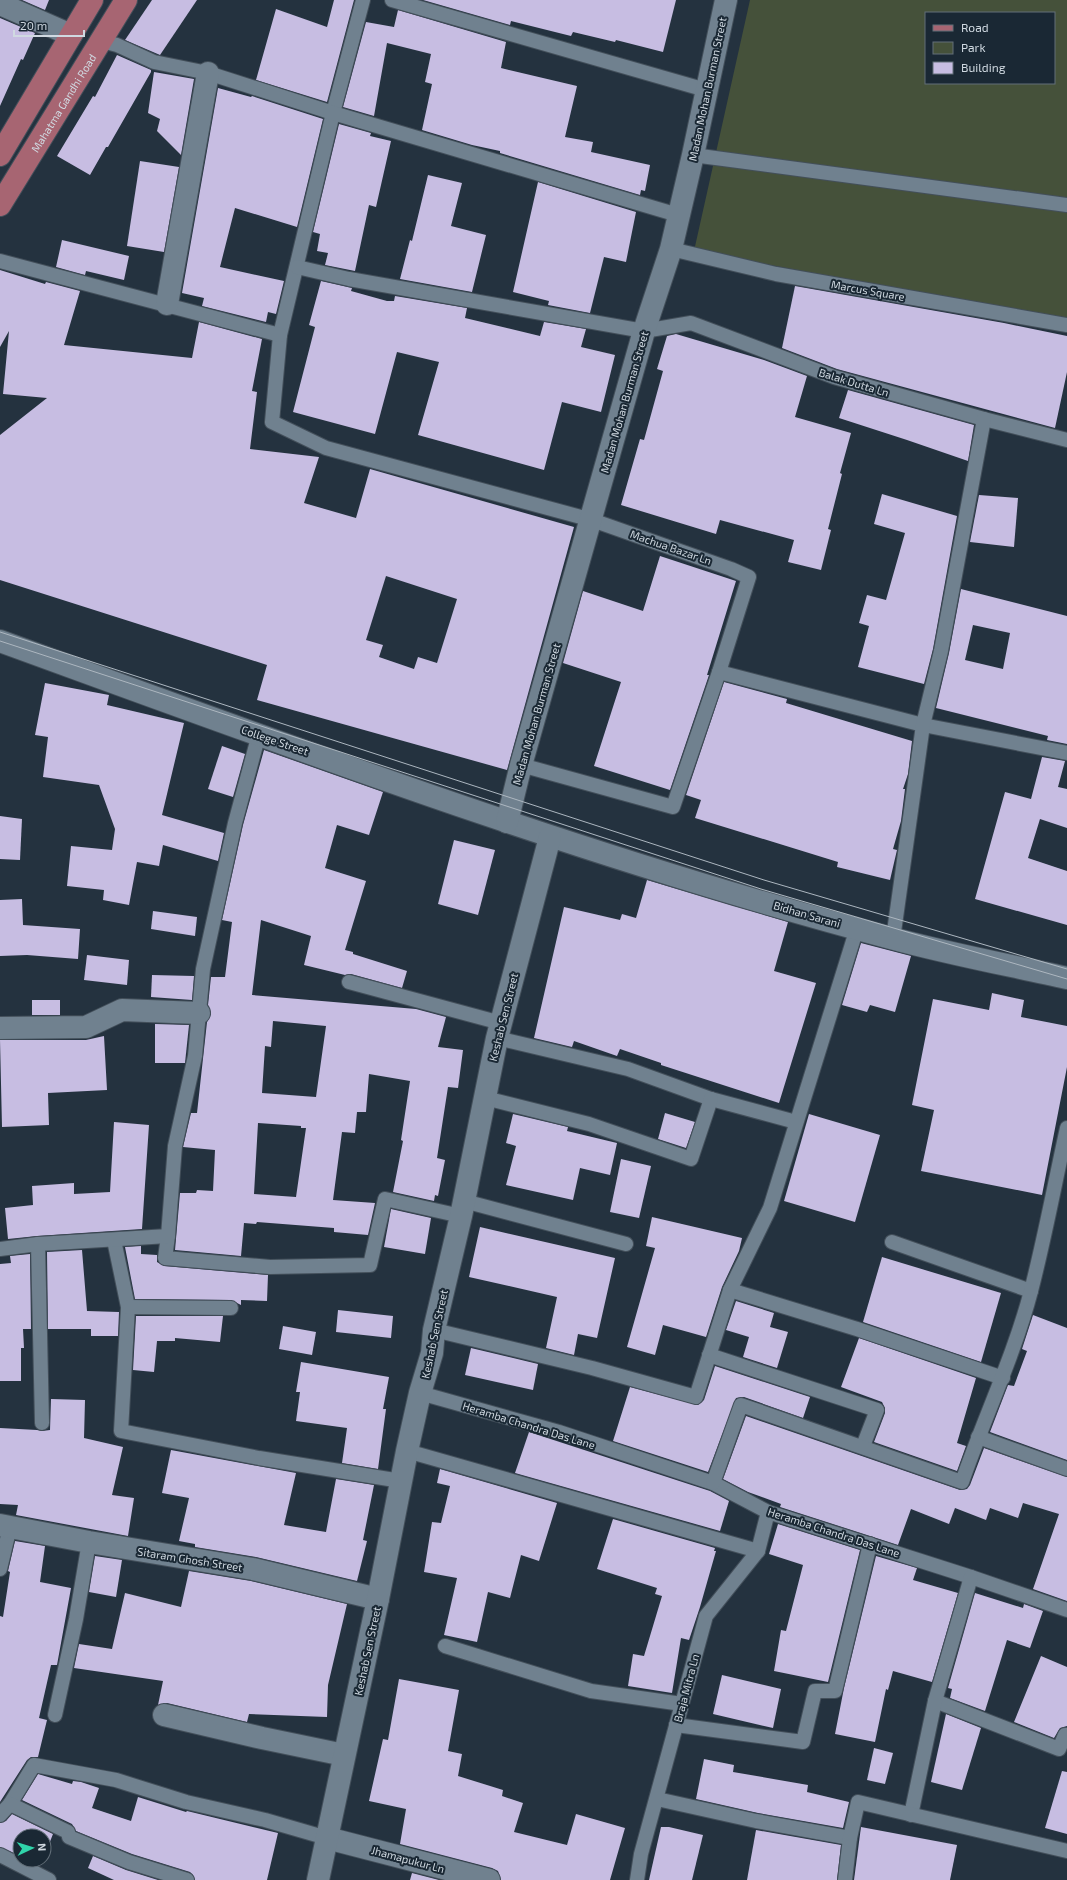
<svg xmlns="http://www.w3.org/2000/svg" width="1067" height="1880" font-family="'Exo 2',sans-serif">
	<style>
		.green { fill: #45513a; fill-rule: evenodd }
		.building { fill: #c7bde2; fill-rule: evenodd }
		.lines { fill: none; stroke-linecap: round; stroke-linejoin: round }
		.service-casing { stroke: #434f5a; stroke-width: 16 }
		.minor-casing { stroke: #434f5a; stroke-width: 24 }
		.tertiary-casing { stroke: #434f5a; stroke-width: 24 }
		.secondary-casing { stroke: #434f5a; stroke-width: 24 }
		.primary-casing { stroke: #434f5a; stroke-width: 24 }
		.service { stroke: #70818f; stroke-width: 14 }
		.minor { stroke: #70818f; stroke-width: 22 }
		.tertiary { stroke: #70818f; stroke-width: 22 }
		.secondary { stroke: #70818f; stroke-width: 22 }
		.primary { stroke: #a76572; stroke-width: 22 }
		.tram { stroke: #adb7c0; stroke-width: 1 }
		.labels { text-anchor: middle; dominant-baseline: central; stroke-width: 4; stroke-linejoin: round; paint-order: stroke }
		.street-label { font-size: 11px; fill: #d0d9e1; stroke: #1a2834 }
	</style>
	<rect width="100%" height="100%" fill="#24323f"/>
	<path class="green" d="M750 0H1067V320L694 251ZM926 13H1054V83H926Z"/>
	<g class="building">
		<polygon points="22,0 49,0 45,10"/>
		<polygon points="152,0 197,0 160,55 125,40"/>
		<polygon points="334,0 354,0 327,102 256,80 276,9 327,27"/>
		<polygon points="423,0 676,0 663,52 616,40 615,42 573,32 571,36 511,21 510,25"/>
		<polygon points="398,10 506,42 501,68 577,86 565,137 593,142 591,152 650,165 645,191 641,190 640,195 500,153 500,151 472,145 422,130 432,84 425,82 431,54 387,43 374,116 343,107 366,22 394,27"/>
		<polygon points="0,18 35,33 23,60 21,59 0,106"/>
		<polygon points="117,55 151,70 151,72 108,147 106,147 90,175 57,156 93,96 95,97"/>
		<polygon points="154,72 194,79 181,155 157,131 160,119 148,113"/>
		<polygon points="218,88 251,97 252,96 323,119 297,227 235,208 220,267 284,281 276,314 268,312 266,322 202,306 204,298 182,293"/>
		<polygon points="339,124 371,133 370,136 391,141 376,207 369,205 355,271 325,265 328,253 317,251 320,234 313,232"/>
		<polygon points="140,161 179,167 164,252 127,246"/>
		<polygon points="428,175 462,183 451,226 486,235 472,292 400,279 410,240 412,241"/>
		<polygon points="538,182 636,212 626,262 604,257 590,313 548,305 549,301 513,292"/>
		<polygon points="62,240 129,256 124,280 86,271 85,275 56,267"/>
		<path d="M0 270 45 284 46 282 80 291 64 345 192 358 199 322 262 339 252 391 257 392 250 449 319 457 304 503 356 518 370 469 574 527 507 770 257 700 267 665 0 580V435L47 398 3 394 9 331 0 347ZM386 576 457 599 437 663 418 657 414 669 379 657 383 645 366 640Z"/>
		<polygon points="321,281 352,288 351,291 387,301 394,301 395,296 467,308 465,318 540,336 544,322 586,329 581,347 615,355 601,412 562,402 544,470 418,435 439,362 397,352 375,434 293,412 315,327 309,325"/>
		<polygon points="795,286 1004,323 1067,336 1067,372 1055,428 837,369 782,348"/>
		<polygon points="676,334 764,360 807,376 795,417 851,433 840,473 842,474 828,529 831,530 821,570 788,562 794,540 720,520 716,534 621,505 640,439 644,440 663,371 657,369 667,336"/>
		<polygon points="848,390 974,425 968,461 907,440 839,418"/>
		<polygon points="882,494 957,516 933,649 924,684 858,667 869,626 859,623 867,595 886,600 905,533 874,524"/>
		<polygon points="979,495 1018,498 1014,547 970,542"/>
		<polygon points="660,556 736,581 707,675 709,675 670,790 594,766 621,682 563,663 583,591 643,611"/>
		<path d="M961 589 1067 616V744L1047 740 1048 736 936 708 949 653ZM973 625 1010 633 1003 669 965 660Z"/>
		<polygon points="724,682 787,699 786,703 912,741 908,774 903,789 905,789 901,821 893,849 897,850 890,880 837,867 838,862 695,818 701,800 686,795"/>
		<polygon points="45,683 109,695 107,705 184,723 162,815 224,833 218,861 163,845 159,866 137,862 129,905 103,900 104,890 67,886 71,846 112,850 115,829 99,785 43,777 48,737 35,735"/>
		<polygon points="222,746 245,754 233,797 208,789"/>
		<path d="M264 750 383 792 369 835 337 825 325 868 366 881 345 950 353 952V954L407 971 402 988 351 974 345 975 304 965 311 936 261 920 252 995 416 1009 446 1017 438 1047 463 1050 458 1088 448 1087 437 1158 445 1160 438 1196 435 1195 434 1201 393 1192 403 1141 401 1140 410 1081 369 1074 366 1112H357L355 1133 342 1132 333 1200 375 1203 368 1235 334 1232V1228L257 1222 256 1224 244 1223 241 1256 175 1250 180 1193H196L197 1190 213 1191 215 1150 183 1147 191 1113H197L207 1022 211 1014 208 1005 211 977H225L232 922 222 920 243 825ZM273 1021 326 1026 316 1097 262 1093 265 1046 271 1047ZM258 1123 301 1126V1128H306L296 1197 254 1194Z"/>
		<polygon points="1042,757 1065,761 1058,787 1067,789 1067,828 1040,819 1028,858 1067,871 1067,925 975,899 1005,792 1031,799"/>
		<polygon points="0,816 22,819 20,860 0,859"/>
		<polygon points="454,840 495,850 478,915 438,904"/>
		<polygon points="647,880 788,922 774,971 816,983 779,1103 661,1065 661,1063 620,1049 617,1056 574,1041 572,1047 534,1038 564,907 620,920 622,914 636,918"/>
		<polygon points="22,899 23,925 80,929 78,959 27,955 0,956 0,900"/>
		<polygon points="153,911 197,917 195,936 151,929"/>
		<polygon points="861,943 911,956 895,1012 870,1005 867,1012 842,1005"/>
		<polygon points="87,955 129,960 127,985 84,980"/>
		<polygon points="152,975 194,976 192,1000 151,997"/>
		<polygon points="992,993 1024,1000 1021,1017 1067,1026 1067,1067 1042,1195 921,1171 934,1110 912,1105 933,999 989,1010"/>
		<rect x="32" y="1000" width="28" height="15"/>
		<polygon points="155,1024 189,1025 185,1063 155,1063"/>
		<polygon points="104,1036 107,1090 48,1093 49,1125 2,1127 0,1040 86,1040"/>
		<polygon points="665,1113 695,1122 686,1148 658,1139"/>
		<polygon points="513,1114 568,1127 567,1131 617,1143 610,1175 580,1168 573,1200 506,1185 516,1146 506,1143"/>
		<polygon points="809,1114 880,1135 855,1222 784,1201"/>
		<polygon points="114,1122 149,1125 142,1229 37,1236 8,1239 5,1208 33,1205 32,1186 74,1183 74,1194 110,1192"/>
		<polygon points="621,1159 651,1166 639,1218 610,1212"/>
		<polygon points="391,1209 431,1218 425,1254 384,1247"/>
		<polygon points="652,1217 742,1238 739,1251 722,1287 706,1337 663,1325 655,1355 627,1347 655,1248 646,1246"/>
		<polygon points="480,1227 615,1258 597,1338 578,1334 574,1355 546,1348 557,1297 469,1277"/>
		<polygon points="141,1246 141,1254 157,1255 157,1262 164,1266 268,1275 267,1301 241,1300 241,1305 231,1300 135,1299 125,1247"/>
		<polygon points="82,1250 87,1311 119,1312 118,1336 91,1336 91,1329 48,1329 47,1252"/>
		<polygon points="30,1254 31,1329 23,1329 24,1348 21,1348 21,1381 0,1381 0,1264 11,1263 10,1256"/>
		<polygon points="882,1257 1001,1293 981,1362 863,1322"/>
		<polygon points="736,1301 774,1313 770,1327 788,1332 777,1368 743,1357 749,1337 726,1330"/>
		<polygon points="338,1310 393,1316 391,1338 336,1332"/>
		<polygon points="1033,1315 1067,1328 1067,1460 990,1432 1008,1385 1014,1386 1027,1351 1022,1349"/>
		<polygon points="136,1316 223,1316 220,1342 175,1338 175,1341 157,1341 154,1372 133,1370"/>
		<polygon points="283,1326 316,1332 312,1355 279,1349"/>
		<polygon points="859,1338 976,1378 957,1443 966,1446 957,1471 874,1442 885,1413 885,1408 882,1402 841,1387"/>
		<polygon points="471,1348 538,1364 533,1390 465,1375"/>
		<polygon points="301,1362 389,1377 383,1409 386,1409 378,1469 342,1463 347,1428 296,1421 300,1392 296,1392"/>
		<polygon points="715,1366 810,1397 803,1418 744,1397 736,1398 708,1472 613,1441 630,1387 698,1405 704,1400"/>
		<polygon points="51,1399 85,1400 84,1438 123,1447 112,1495 134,1498 128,1536 16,1515 18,1505 0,1504 0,1428 37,1430 42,1431 50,1430"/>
		<polygon points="746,1416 960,1490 967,1489 970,1485 984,1448 1067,1477 1067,1601 1033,1589 1059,1514 1023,1503 1018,1518 990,1508 986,1520 955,1508 949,1524 911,1509 898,1545 780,1507 781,1504 748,1492 723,1479"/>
		<polygon points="529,1432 710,1491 729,1501 720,1531 515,1473"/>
		<polygon points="171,1450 296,1473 284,1525 326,1532 336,1479 374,1485 363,1540 367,1541 357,1581 256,1557 195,1547 195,1544 179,1541 189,1498 162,1493"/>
		<polygon points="440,1469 557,1503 539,1561 521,1555 510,1598 488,1592 477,1642 444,1635 457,1578 424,1572 432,1522 441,1523 450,1486 437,1483"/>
		<polygon points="613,1519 715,1548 714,1551 716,1551 700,1607 689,1640 681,1638 672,1693 628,1686 633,1654 644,1656 662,1596 655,1594 657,1588 597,1569"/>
		<polygon points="778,1524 860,1550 828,1682 774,1671 781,1630 786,1631 803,1565 769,1554"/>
		<polygon points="15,1541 45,1546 40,1582 71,1588 57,1665 51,1665 39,1718 47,1720 38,1757 31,1757 27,1760 0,1802 0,1616 3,1617 10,1572 8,1571"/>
		<polygon points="95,1556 122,1560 116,1597 89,1592"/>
		<polygon points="876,1556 917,1568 913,1580 958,1593 932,1682 893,1671 888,1690 886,1689 875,1742 835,1734 844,1688"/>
		<polygon points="189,1571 251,1581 347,1604 328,1685 327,1717 249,1714 247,1722 167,1703 158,1705 163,1681 74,1668 79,1644 112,1649 125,1593 181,1607"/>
		<polygon points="975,1593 1023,1608 1024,1604 1043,1611 1030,1648 1007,1640 985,1711 950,1698 952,1689 948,1688"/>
		<polygon points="1041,1656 1067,1667 1067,1726 1060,1728 1054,1738 1014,1722"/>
		<polygon points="722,1675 781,1689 773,1728 713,1714"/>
		<polygon points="399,1679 459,1690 448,1751 462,1754 458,1776 503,1790 502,1796 523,1803 514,1832 567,1845 576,1814 625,1828 610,1880 501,1880 498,1871 492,1868 400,1844 406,1809 369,1801 383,1739 388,1740"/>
		<polygon points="946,1714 981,1728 962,1790 931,1782"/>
		<polygon points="874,1748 893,1753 885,1784 867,1780"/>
		<polygon points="704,1759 734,1765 733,1772 808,1785 807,1792 849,1802 843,1828 758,1813 696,1799"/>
		<polygon points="1062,1771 1067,1772 1067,1834 1045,1828"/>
		<polygon points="38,1774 72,1784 73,1781 81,1782 99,1788 92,1808 131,1821 138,1797 186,1812 187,1811 278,1833 267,1880 195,1880 193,1875 190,1872 132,1854 76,1831 72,1824 22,1800"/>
		<polygon points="12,1814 53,1834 44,1857 44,1836 20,1836 20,1856 0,1847 0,1823 6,1821"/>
		<polygon points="661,1827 669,1827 703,1835 692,1880 649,1880"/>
		<polygon points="861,1827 957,1845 950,1880 854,1880"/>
		<polygon points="756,1830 841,1845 837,1880 747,1880"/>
		<polygon points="93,1856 126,1870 158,1880 114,1880 88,1868"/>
		<polygon points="412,1873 439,1880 410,1880"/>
	</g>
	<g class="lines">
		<g class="service-casing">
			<g id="service">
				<polyline points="363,0 333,113 280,335 272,422 326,448 592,520 731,569 749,577 719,672"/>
				<polyline points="392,0 706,90"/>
				<polyline points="102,41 117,45 154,62 208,73 333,113 678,215"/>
				<polyline points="693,155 1067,205"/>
				<polyline points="671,249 776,274 1067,325"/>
				<polyline points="0,261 280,335"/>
				<polyline points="297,267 349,279 644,331 691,323 834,377 984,419 1067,440"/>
				<polyline points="521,765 673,807 719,672 923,725 1067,753"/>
				<polyline points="893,939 923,725 941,651 984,419"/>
				<polyline points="349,982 501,1023"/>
				<polyline points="497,1038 628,1069 711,1099 796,1122"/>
				<polyline points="485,1098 589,1124 691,1159 711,1099"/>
				<polyline points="464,1201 626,1244"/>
				<polyline points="168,1236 165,1258 270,1267 370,1265 385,1199 461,1216"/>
				<polyline points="114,1240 128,1307 121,1431 259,1458 401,1481"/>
				<polyline points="892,1242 1031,1291"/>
				<polyline points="38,1244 42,1423"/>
				<polyline points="0,1249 38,1244 168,1236 175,1146 195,1056 203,969 235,823 259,734"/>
				<polyline points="730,1290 857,1329 1003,1378"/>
				<polyline points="128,1307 231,1308"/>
				<polyline points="434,1330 592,1368 696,1397 730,1290 770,1208 857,928"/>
				<polyline points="709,1355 877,1410 863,1446"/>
				<polyline points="420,1393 559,1432 713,1483 768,1512 971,1577 1067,1610"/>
				<polyline points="978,1437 1067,1469"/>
				<polyline points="407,1451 758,1551"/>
				<path d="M713 1483 741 1405 962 1482C984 1418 1014 1356 1031 1291 1045 1237 1055 1182 1067 1128"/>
				<polyline points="0,1569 10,1527"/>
				<polyline points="445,1646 591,1691 682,1704"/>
				<polyline points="935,1701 1059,1749 1065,1735 1067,1735"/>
				<polyline points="55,1715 76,1619 89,1542"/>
				<polyline points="676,1725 803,1742 815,1691 835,1691 870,1544"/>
				<polyline points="657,1799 756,1821 850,1838"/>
				<polyline points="10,1804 34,1765 116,1780 186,1802 265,1820 327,1838"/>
				<polyline points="0,1815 10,1804 68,1832 69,1837 129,1862 187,1880"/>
				<polyline points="911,1815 935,1701 971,1577"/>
				<polyline points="0,1855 49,1880"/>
				<polyline points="637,1880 641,1854 706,1616 758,1551 768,1512"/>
				<polyline points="845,1880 850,1838 858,1802 1067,1851"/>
			</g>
		</g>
		<g class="minor-casing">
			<g id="minor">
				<polyline points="0,4 71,35"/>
				<polyline points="167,304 208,73"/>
				<polyline points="0,1028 86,1027 122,1010 199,1013"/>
				<polyline points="0,1525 89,1542 253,1569 378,1599"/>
				<polyline points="164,1715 262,1738 344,1755"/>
			</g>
		</g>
		<g class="tertiary-casing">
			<polyline id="tertiary" points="327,1838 489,1880"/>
		</g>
		<g class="secondary-casing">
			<g id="secondary">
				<path d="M0 641C294 748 588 858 891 938 949 954 1009 965 1067 978"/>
				<polyline points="507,822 521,765 644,331 671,249 693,155 726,0"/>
				<polyline points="318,1880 378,1599 407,1451 420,1393 432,1353 434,1330 461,1216 497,1038 550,837"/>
			</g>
		</g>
		<g class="primary-casing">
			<g id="primary">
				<polyline points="0,155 92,0"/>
				<path id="s1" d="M0 205 126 0"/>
			</g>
		</g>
		<use href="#service" class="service"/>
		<use href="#minor" class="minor"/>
		<use href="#tertiary" class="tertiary"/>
		<use href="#secondary" class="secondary"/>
		<use href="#primary" class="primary"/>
		<g class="tram">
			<polyline points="0,632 764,880 1067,969"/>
			<polyline points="0,641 761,889 1067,979"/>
		</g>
	</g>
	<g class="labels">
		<g class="street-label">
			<text transform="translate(707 89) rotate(-78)">Madan Mohan Burman Street</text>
			<text stroke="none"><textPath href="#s1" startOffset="120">Mahatma Gandhi Road</textPath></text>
			<text transform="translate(868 290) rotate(10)">Marcus Square</text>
			<text transform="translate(854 382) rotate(17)">Balak Dutta Ln</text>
			<text transform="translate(624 402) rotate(-74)">Madan Mohan Burman Street</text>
			<text transform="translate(671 547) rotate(19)">Machua Bazar Ln</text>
			<text transform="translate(536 714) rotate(-74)">Madan Mohan Burman Street</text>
			<text transform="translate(275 740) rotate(19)">College Street</text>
			<text transform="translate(807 914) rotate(16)">Bidhan Sarani</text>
			<text transform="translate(503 1017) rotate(-76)">Keshab Sen Street</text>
			<text transform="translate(434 1334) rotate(-78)">Keshab Sen Street</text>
			<text transform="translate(529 1425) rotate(17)">Heramba Chandra Das Lane</text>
			<text transform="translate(834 1532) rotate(18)">Heramba Chandra Das Lane</text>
			<text transform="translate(190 1559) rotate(9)">Sitaram Ghosh Street</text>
			<text transform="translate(367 1651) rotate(-78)">Keshab Sen Street</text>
			<text transform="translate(686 1688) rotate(-75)">Braja Mitra Ln</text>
			<text transform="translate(408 1859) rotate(15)">Jhamapukur Ln</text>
		</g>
	</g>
	<rect x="925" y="12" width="130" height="72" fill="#1a2834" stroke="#636f79"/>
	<rect x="933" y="25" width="20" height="6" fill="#a76572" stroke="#636f79"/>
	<text x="961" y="32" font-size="12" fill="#d0d9e1">Road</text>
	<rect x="933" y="42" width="20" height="12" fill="#45513a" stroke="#636f79"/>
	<text x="961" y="52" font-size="12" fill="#d0d9e1">Park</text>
	<rect x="933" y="62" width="20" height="12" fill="#c7bde2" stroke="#636f79"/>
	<text x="961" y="72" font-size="12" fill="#d0d9e1">Building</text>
	<g transform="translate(32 1848) rotate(86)"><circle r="19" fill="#1a2834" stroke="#636f79"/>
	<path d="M0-3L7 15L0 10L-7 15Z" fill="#30d4aa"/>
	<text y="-6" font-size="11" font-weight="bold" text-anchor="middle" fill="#d0d9e1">N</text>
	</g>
	<path d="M14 30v6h70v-6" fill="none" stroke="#d0d9e1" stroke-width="2"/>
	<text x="20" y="30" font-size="12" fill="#d0d9e1" stroke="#1a2834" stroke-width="3" paint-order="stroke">20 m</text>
</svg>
